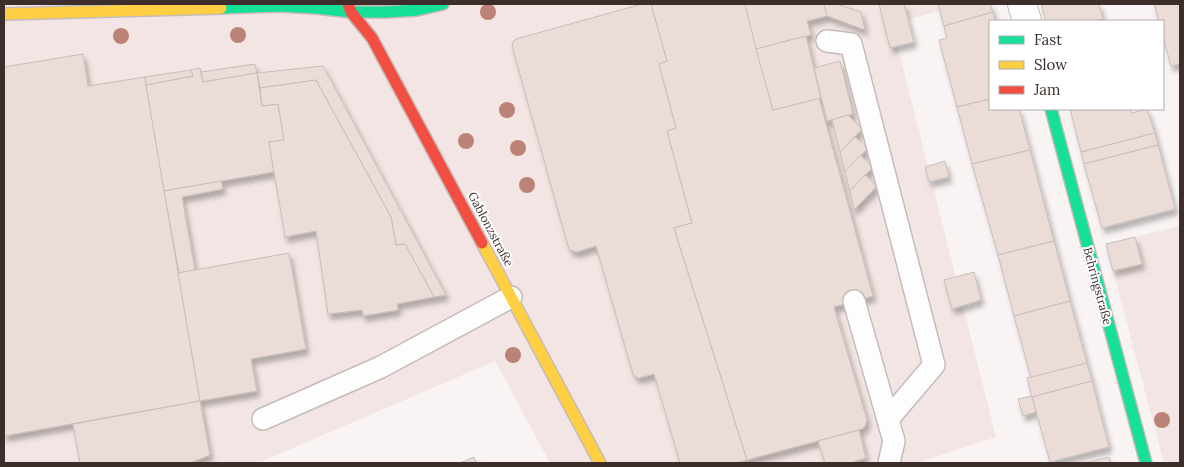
<svg xmlns="http://www.w3.org/2000/svg" width="1184" height="467" font-family="Lora,serif">
	<style>
		.built { fill: #f2e5e3 }
		.building { fill: #ecdcd8; stroke: #c6bdbb; filter: url(#shadow) }
		.lines { fill: none; stroke-linecap: round; stroke-linejoin: round }
		.lane-casing { stroke: #c5bcba; stroke-width: 24 }
		.street-casing { stroke: #c5bcba; stroke-width: 30 }
		.fast-casing { stroke: #c5bcba; stroke-width: 14 }
		.slow-casing { stroke: #c5bcba; stroke-width: 14 }
		.jam-casing { stroke: #c5bcba; stroke-width: 14 }
		.lane { stroke: #fefdfd; stroke-width: 21 }
		.street { stroke: #fefdfd; stroke-width: 28 }
		.fast { stroke: #16e098; stroke-width: 11 }
		.slow { stroke: #ffcf43; stroke-width: 11 }
		.jam { stroke: #f24e42; stroke-width: 11 }
		.tree { fill: #bb8377 }
		.labels { text-anchor: middle; dominant-baseline: central; stroke-width: 4; stroke-linejoin: round; paint-order: stroke }
		.street-label { font-size: 12px; fill: #3d2e2b; stroke: #fff }
	</style>
	<defs>
		<filter id="shadow"><feDropShadow dx="3" dy="5.5" stdDeviation="2.5" flood-color="#0004"/></filter>
	</defs>
	<rect width="100%" height="100%" fill="#f9f4f3"/>
	<g class="built">
		<polygon points="4,4 964,4 892,24 996,437 917,463 550,463 495,361 258,463 4,463"/>
		<polygon points="1180,226 1180,463 1164,463 1106,244"/>
	</g>
	<g class="building">
		<polygon points="642,4 651,4 667,61 659,64 676,128 667,131 692,223 674,228 747,460 736,463 680,463 654,374 639,378 636,377 633,374 596,246 577,252 570,250 568,246 512,46 513,42 516,39"/>
		<polygon points="651,4 745,4 773,110 819,98 873,296 834,307 867,420 865,427 859,430 747,460 674,228 692,223 667,131 676,128 659,64 667,61"/>
		<polygon points="745,4 824,4 827,16 807,21 811,35 756,49"/>
		<polygon points="824,4 837,4 861,12 865,30 827,16"/>
		<polygon points="879,4 904,4 914,42 890,48"/>
		<polygon points="938,4 990,4 993,12 944,26"/>
		<polygon points="1041,4 1099,4 1103,19 1095,21 1046,21"/>
		<polygon points="1160,4 1180,4 1180,64 1171,66 1163,37 1163,21 1159,21 1154,5"/>
		<polygon points="993,12 995,21 990,21 990,99 957,107 939,40 947,38 944,26"/>
		<polygon points="806,36 821,98 773,110 756,49"/>
		<polygon points="83,54 88,86 145,77 200,401 4,436 4,67"/>
		<polygon points="840,61 853,114 827,121 814,68"/>
		<polygon points="255,64 257,73 203,82 201,72"/>
		<polygon points="323,66 446,295 434,297 405,244 396,245 391,217 316,80 260,88 257,73"/>
		<polygon points="200,68 203,82 257,73 262,106 278,104 284,140 269,142 274,172 164,191 146,85 193,76 191,70"/>
		<polygon points="191,70 193,76 146,85 145,77"/>
		<polygon points="316,80 391,217 396,245 405,244 434,297 397,304 398,310 363,316 362,310 328,314 316,231 285,237 269,142 284,140 278,104 262,106 260,88"/>
		<polygon points="990,99 990,109 1019,109 1030,150 972,164 957,107"/>
		<polygon points="1070,109 1131,109 1132,113 1147,109 1155,133 1081,152"/>
		<polygon points="848,115 862,129 840,152 832,120"/>
		<polygon points="1155,133 1158,145 1084,164 1081,152"/>
		<polygon points="855,137 868,148 845,172 840,152"/>
		<polygon points="1158,145 1175,209 1102,228 1084,164"/>
		<polygon points="1030,150 1054,241 998,255 972,164"/>
		<polygon points="860,155 873,167 850,191 845,172"/>
		<polygon points="945,161 949,177 929,182 925,167"/>
		<polygon points="865,175 877,186 854,210 850,191"/>
		<polygon points="221,181 223,189 182,197 195,270 179,273 164,191"/>
		<polygon points="1135,237 1142,264 1113,271 1106,244"/>
		<polygon points="1054,241 1070,301 1014,316 998,255"/>
		<polygon points="289,253 306,349 251,359 257,391 200,401 178,273"/>
		<polygon points="974,272 981,300 952,309 944,280"/>
		<polygon points="1070,301 1087,363 1031,378 1014,316"/>
		<polygon points="1087,363 1092,381 1032,397 1027,378"/>
		<polygon points="1092,381 1109,447 1050,462 1032,397"/>
		<polygon points="1032,396 1036,412 1023,416 1018,399"/>
		<polygon points="200,401 210,455 190,463 80,463 73,424"/>
		<polygon points="859,430 866,458 853,462 853,463 825,463 818,441"/>
		<polygon points="474,457 476,463 460,463"/>
		<polygon points="1109,457 1111,463 1085,463"/>
	</g>
	<g class="lines">
		<g class="lane-casing">
			<g id="lane">
				<polyline points="827,41 851,44 934,365 888,419"/>
				<polyline points="854,301 894,441 889,463"/>
				<polyline points="263,419 381,367 511,297"/>
			</g>
		</g>
		<g class="street-casing">
			<polyline id="street" points="1022,4 1027,21"/>
		</g>
		<g class="fast-casing">
			<g id="fast">
				<polyline points="221,8 279,6 316,8 351,12 386,12 417,10 443,4"/>
				<polyline points="1051,109 1146,463"/>
			</g>
		</g>
		<g class="slow-casing">
			<g id="slow">
				<polyline points="4,14 221,8"/>
				<polyline points="482,243 600,463"/>
			</g>
		</g>
		<g class="jam-casing">
			<polyline id="jam" points="348,4 351,12 372,38 482,243"/>
		</g>
		<use href="#lane" class="lane"/>
		<use href="#street" class="street"/>
		<use href="#fast" class="fast"/>
		<use href="#slow" class="slow"/>
		<use href="#jam" class="jam"/>
	</g>
	<g class="tree">
		<circle cx="488" cy="12" r="8"/>
		<circle cx="238" cy="35" r="8"/>
		<circle cx="121" cy="36" r="8"/>
		<circle cx="507" cy="110" r="8"/>
		<circle cx="466" cy="141" r="8"/>
		<circle cx="518" cy="148" r="8"/>
		<circle cx="527" cy="185" r="8"/>
		<circle cx="513" cy="355" r="8"/>
		<circle cx="1162" cy="420" r="8"/>
	</g>
	<g class="labels">
		<g class="street-label">
			<text transform="translate(491 229) rotate(62)">Gablonzstraße</text>
			<text transform="translate(1098 286) rotate(75)">Behringstraße</text>
		</g>
	</g>
	<rect width="1184" height="467" fill="none" stroke="#3d2e2b" stroke-width="10"/>
	<rect x="989" y="20" width="175" height="90" fill="#ffffff" stroke="#b1abaa"/>
	<rect x="999" y="36" width="25" height="8" fill="#16e098" stroke="#b1abaa"/>
	<text x="1034" y="45" font-size="15" fill="#3d2e2b">Fast</text>
	<rect x="999" y="61" width="25" height="8" fill="#ffcf43" stroke="#b1abaa"/>
	<text x="1034" y="70" font-size="15" fill="#3d2e2b">Slow</text>
	<rect x="999" y="86" width="25" height="8" fill="#f24e42" stroke="#b1abaa"/>
	<text x="1034" y="95" font-size="15" fill="#3d2e2b">Jam</text>
</svg>
